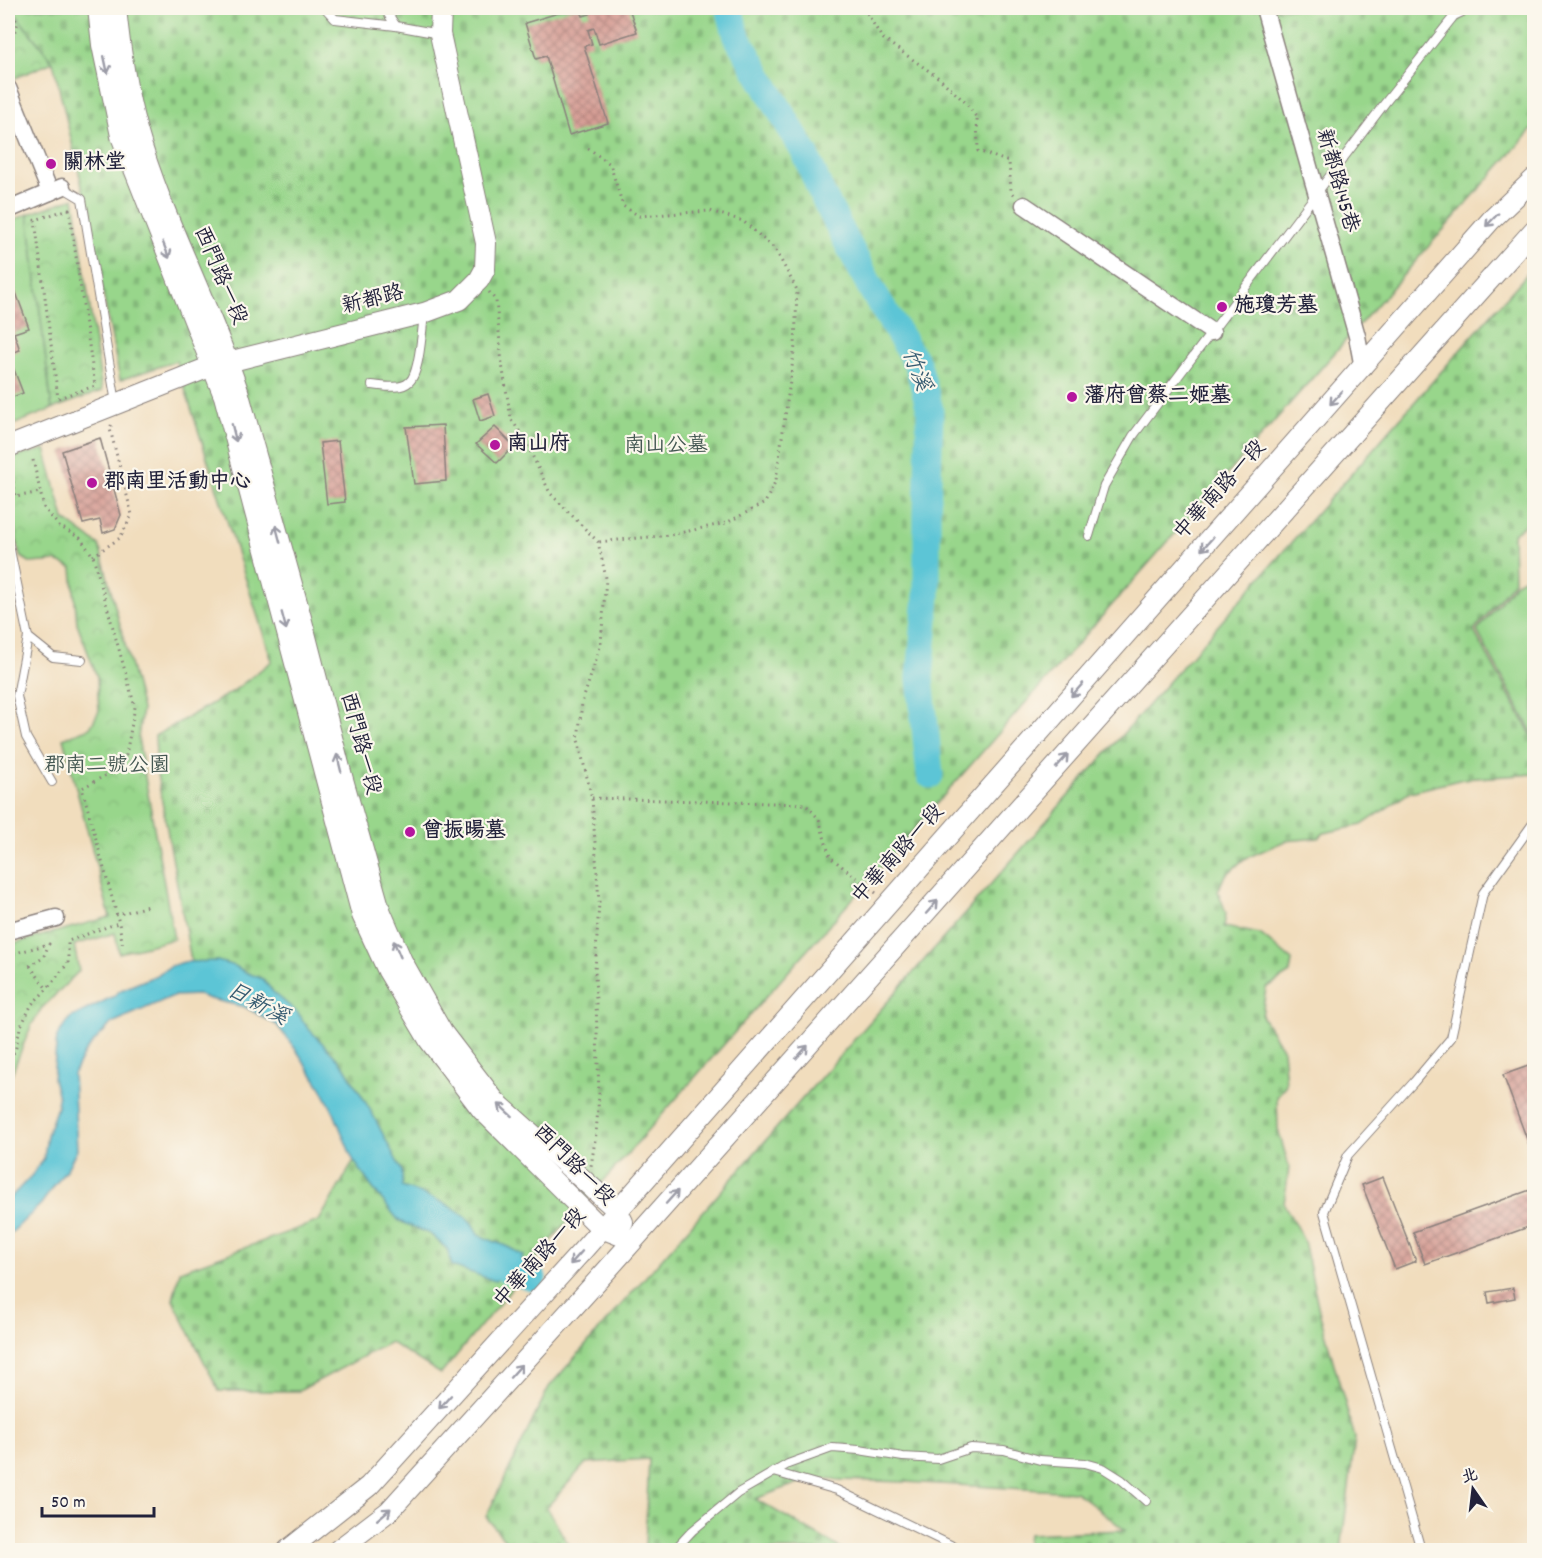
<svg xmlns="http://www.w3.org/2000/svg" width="1542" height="1558" font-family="Dekko,'LXGW WenKai TC',sans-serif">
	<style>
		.grass { fill: #98d68b; stroke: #5d7c63; stroke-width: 1.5 }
		.cemetery { fill: url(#cemetery-stones); stroke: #5d7c63; stroke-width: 1.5 }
		.park { fill: url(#park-crowns); stroke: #5d7c63; stroke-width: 1.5 }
		.water { fill: #5bc5d6; stroke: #3e7488; stroke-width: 1.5 }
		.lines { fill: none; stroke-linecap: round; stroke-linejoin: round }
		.river { stroke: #5bc5d6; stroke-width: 27 }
		.building { fill: url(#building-cross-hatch) }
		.service-casing { stroke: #8a807c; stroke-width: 10 }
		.minor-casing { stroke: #8a807c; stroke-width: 19 }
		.tertiary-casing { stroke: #8a807c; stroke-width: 22 }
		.path { stroke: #8a807c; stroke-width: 3; stroke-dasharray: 1.5 4.5; stroke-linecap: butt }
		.service { stroke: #fff; stroke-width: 8 }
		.minor { stroke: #fff; stroke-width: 16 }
		.tertiary { stroke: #fff; stroke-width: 20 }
		.oneway { stroke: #9c9ca7 }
		.poi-dot { fill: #b5179e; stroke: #fbf7ec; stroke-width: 2 }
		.labels { text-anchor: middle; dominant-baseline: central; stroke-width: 4.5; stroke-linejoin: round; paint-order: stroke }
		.poi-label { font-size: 21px; font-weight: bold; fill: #22223b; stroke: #fbf7ec; text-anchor: start }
		.street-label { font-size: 21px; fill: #22223b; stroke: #fbf7ec }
		.park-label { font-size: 21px; fill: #455853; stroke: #fbf7ec }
		.water-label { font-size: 22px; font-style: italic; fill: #365b71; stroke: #fbf7ec }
	</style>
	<defs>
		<pattern id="cemetery-stones" width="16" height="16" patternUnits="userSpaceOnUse" patternTransform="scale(1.5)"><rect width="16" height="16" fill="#98d68b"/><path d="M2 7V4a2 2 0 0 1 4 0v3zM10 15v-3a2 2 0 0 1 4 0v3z" fill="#83b779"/></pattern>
		<pattern id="park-crowns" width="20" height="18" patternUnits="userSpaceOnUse" patternTransform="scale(1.5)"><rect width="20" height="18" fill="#98d68b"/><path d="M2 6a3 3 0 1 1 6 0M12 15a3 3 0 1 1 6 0" fill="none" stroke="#83b779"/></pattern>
		<pattern id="building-cross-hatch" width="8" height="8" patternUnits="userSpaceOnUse" patternTransform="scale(1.5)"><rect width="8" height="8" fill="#d69d94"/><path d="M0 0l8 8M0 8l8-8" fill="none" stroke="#ad807a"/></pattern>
	</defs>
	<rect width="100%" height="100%" fill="#fbf7ec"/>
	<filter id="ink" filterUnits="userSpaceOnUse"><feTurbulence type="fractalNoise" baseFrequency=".0167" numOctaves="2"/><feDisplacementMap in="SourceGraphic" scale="12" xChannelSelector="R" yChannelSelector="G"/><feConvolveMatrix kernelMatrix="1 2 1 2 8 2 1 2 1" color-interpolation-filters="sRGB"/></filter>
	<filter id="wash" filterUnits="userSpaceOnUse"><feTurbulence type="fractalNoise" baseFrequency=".008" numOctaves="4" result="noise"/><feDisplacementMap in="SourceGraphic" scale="24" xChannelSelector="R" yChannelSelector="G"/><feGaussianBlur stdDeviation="1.35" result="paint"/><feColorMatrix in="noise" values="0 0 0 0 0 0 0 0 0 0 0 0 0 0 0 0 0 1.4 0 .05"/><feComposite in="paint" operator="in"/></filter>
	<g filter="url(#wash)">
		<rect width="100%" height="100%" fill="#f1ddbd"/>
		<g class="grass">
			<polygon points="28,214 52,409 8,427 8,222"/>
			<polygon points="1534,572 1534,736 1477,631 1516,582"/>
		</g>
		<g class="cemetery">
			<polygon points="10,8 1534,8 1534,127 561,1229 441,1374 390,1342 299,1391 219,1391 173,1300 180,1271 319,1221 361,1149 288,1016 194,977 157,774 155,736 232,692 272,661 176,361 120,380 83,190 53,62"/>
			<polygon points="1534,266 1534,517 1513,534 1514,581 1474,631 1534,740 1534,774 1463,779 1410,792 1362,825 1324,833 1318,838 1285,841 1244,859 1224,877 1218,891 1226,913 1224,927 1260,934 1292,960 1290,973 1266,988 1262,1016 1283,1050 1286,1084 1277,1097 1278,1129 1289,1167 1284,1204 1304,1241 1320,1315 1355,1438 1341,1550 1026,1550 1028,1534 1125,1530 1076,1492 905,1482 809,1479 755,1499 844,1550 650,1550 645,1545 649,1459 586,1463 547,1507 571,1550 513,1550 486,1517 549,1387"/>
		</g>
		<g class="park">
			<polygon points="8,8 10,8 53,62 8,81"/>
			<polygon points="74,198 102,391 52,409 28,214"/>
			<polygon points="45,449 64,519 99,545 142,709 138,738 174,939 119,953 115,933 74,945 79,971 41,1009 31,1026 8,1083 8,945 110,917 63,738 90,728 99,711 97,677 77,623 72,568 56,561 31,563 20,556 8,495 8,459"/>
		</g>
		<path class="water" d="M217 961 235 966 245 972 263 979 273 992 298 1013 307 1027 344 1066 372 1113 402 1171V1187C425 1195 454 1204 471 1222 474 1226 476 1231 478 1235L508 1247 524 1256 495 1281 452 1266 447 1249 430 1234 399 1221 371 1186 352 1158 334 1113 320 1086 297 1051 277 1025 245 1007 210 999 198 995 173 996 112 1023 86 1050 73 1074 77 1149 68 1167 41 1204 8 1236V1200L32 1175 44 1158 47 1135 57 1107 58 1097 53 1079 57 1036 70 1018 112 997 121 990 157 975 171 966 184 962Z"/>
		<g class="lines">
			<g class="river">
				<polyline points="729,8 737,37 806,155 821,192 872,290 918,365 930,410 927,515 927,595 920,678 930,775"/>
				<polyline points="476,1254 509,1270 533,1278"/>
			</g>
		</g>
		<g id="blocks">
			<g class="building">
				<polygon points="575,8 580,8 583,16 590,14 588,8 629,8 637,32 599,44 594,28 588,30 592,44 584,46 608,123 569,135 546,56 536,59 525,23"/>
				<polygon points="8,271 29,328 14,333 20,350 8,354 23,393 8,399"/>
				<polygon points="488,394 495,416 480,421 473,399"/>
				<polygon points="443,425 446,481 414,484 406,427"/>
				<polygon points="495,427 514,446 497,463 476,444"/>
				<polygon points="100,438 121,515 115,529 103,533 100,520 83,524 62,451"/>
				<polygon points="338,441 345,502 327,504 320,443"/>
				<polygon points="1534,1064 1534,1158 1503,1075"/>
				<polygon points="1383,1177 1416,1261 1395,1269 1362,1185"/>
				<polygon points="1530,1190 1534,1203 1534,1225 1425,1264 1413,1232"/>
				<polygon points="1513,1288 1515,1298 1489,1303 1487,1292"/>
			</g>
		</g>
	</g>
	<g filter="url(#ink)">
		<use href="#blocks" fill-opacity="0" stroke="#8a807c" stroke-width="1.5"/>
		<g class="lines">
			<g class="service-casing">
				<g id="service">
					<polyline points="325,8 335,19 396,26"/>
					<polyline points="384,8 396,26 440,34"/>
					<polyline points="62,187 82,199 116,403"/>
					<path d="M372 385C383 386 401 390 409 382 420 374 422 328 424 314"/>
					<polyline points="1089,536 1104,486 1133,436 1385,103 1454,16 1471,8"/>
					<polyline points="8,540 28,637 53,657 82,660"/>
					<polyline points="28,637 17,696 26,737 52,782"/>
					<polyline points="774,1472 837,1490 961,1550"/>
					<polyline points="678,1550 679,1545 692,1531 738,1493 788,1464 832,1448 859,1450 903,1457 938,1459 971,1448 1004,1450 1040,1460 1085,1463 1103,1468 1122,1480 1146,1501"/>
					<polyline points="1421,1550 1324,1212 1348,1155 1414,1082 1451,1038 1483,893 1534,822"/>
				</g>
			</g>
			<g class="minor-casing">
				<g id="minor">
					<polyline points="1264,8 1357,336 1363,368"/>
					<polyline points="8,88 50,192"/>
					<polyline points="1024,205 1212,332"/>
					<polyline points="8,210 62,187"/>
					<polyline points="8,931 56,918"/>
				</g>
			</g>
			<g class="tertiary-casing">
				<g id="tertiary">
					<polyline points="98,8 102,45 121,136 224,396 362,915 388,971 429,1040 482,1110 601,1228 632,1240"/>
					<path d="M116 8C120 48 126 90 137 130 162 219 209 302 238 391L298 606 342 776 380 910 402 961 442 1032 495 1101 617 1210 623 1222"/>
					<polyline points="8,447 212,366 424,313 459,300 479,280 485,269 486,243 440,34 441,8"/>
					<polyline points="288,1550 369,1486 584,1249 1491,220 1534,179"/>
					<polyline points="338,1550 389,1511 607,1270 1534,230"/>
				</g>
			</g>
			<g class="path">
				<polyline points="864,8 882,38 939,78 965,102 977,118 978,151 1009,162 1011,191 1015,195"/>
				<polyline points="8,10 18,23 8,48"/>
				<polyline points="588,148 610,164 623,206 639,216 710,211 743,221 775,249 797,290 795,346 776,480 765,503 726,523 670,535 598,542"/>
				<polygon points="69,209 95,386 58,398 35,220"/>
				<polyline points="489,292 496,301 502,364 511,419 524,438 550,493 598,542 606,578 601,644 582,703 578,740 592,798 599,902 595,971 599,1095 596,1134 591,1166"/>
				<polyline points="33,460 44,508 59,526 80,538 93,556 135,707 126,755 110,773 82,788 119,923 123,947"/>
				<polyline points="10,464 16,497 40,492"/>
				<polyline points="93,556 120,538 132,515 110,429 112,423"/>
				<polyline points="592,798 805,804 819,819 830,857 876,893"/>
				<polyline points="116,915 148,906"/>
				<polyline points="8,955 49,944 43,958 26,968"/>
				<polyline points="30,966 47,989"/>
				<polyline points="8,1056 15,1052 20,1028 32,1004 47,989 68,963 68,941 118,923"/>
			</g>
			<use href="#service" class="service"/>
			<use href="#minor" class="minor"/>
			<use href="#tertiary" class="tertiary"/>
		</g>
		<defs><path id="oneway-shaft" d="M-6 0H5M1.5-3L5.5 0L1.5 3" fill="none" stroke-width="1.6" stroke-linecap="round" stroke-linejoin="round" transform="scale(1.5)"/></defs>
		<g class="oneway">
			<use href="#oneway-shaft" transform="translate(106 65) rotate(78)"/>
			<use href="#oneway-shaft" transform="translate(1492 220) rotate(134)"/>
			<use href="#oneway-shaft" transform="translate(166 250) rotate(68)"/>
			<use href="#oneway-shaft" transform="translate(1336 398) rotate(132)"/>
			<use href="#oneway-shaft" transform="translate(234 433) rotate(76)"/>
			<use href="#oneway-shaft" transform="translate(278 534) rotate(-105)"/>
			<use href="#oneway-shaft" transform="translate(1207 544) rotate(132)"/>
			<use href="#oneway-shaft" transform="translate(284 621) rotate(75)"/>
			<use href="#oneway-shaft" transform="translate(1077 690) rotate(132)"/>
			<use href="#oneway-shaft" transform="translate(1062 761) rotate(-48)"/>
			<use href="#oneway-shaft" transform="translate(339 763) rotate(-104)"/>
			<use href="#oneway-shaft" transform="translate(932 907) rotate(-48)"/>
			<use href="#oneway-shaft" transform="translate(397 949) rotate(-113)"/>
			<use href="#oneway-shaft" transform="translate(802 1052) rotate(-48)"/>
			<use href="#oneway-shaft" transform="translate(505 1110) rotate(-138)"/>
			<use href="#oneway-shaft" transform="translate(672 1197) rotate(-48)"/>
			<use href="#oneway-shaft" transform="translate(576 1258) rotate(132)"/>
			<use href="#oneway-shaft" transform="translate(516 1371) rotate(-48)"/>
			<use href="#oneway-shaft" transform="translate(445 1402) rotate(132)"/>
			<use href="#oneway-shaft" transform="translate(384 1514) rotate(-40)"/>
		</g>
	</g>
	<g class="poi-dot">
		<circle cx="51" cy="164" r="6"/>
		<circle cx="1222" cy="307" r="6"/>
		<circle cx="1072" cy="397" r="6"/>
		<circle cx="495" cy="445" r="6"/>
		<circle cx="92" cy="483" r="6"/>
		<circle cx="410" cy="832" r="6"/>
	</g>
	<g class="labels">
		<g class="poi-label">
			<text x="63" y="164">關林堂</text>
			<text x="1234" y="307">施瓊芳墓</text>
			<text x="1084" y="397">藩府曾蔡二姬墓</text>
			<text x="507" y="445">南山府</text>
			<text x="104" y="483">郡南里活動中心</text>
			<text x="422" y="832">曾振暘墓</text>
		</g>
		<g class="street-label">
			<text transform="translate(1336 181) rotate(74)">新都路145巷</text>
			<text transform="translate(219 276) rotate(67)">西門路一段</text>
			<text transform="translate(373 301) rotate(-14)">新都路</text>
			<text transform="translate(1221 491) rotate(-48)">中華南路一段</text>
			<text transform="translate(359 744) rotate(75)">西門路一段</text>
			<text transform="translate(899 855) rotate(-48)">中華南路一段</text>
			<text transform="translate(573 1166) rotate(45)">西門路一段</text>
			<text transform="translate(541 1259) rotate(-48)">中華南路一段</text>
		</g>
		<g class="park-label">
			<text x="666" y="447">南山公墓</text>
			<text x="107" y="767">郡南二號公園</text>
		</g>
		<g class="water-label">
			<text transform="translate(915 370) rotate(68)">竹溪</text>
			<text transform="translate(257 1005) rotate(28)">日新溪</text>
		</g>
	</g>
	<rect width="1542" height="1558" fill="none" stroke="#fbf7ec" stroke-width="30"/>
	<g transform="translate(1473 1489) rotate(346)" stroke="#fbf7ec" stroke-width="4.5" paint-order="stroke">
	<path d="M0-4.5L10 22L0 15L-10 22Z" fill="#22223b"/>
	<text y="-9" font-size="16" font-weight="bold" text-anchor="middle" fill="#22223b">北</text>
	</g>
	<path d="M42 1507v9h112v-9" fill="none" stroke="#22223b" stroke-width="3"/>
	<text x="51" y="1507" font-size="18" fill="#22223b" stroke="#fbf7ec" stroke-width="4.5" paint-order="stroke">50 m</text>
</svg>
